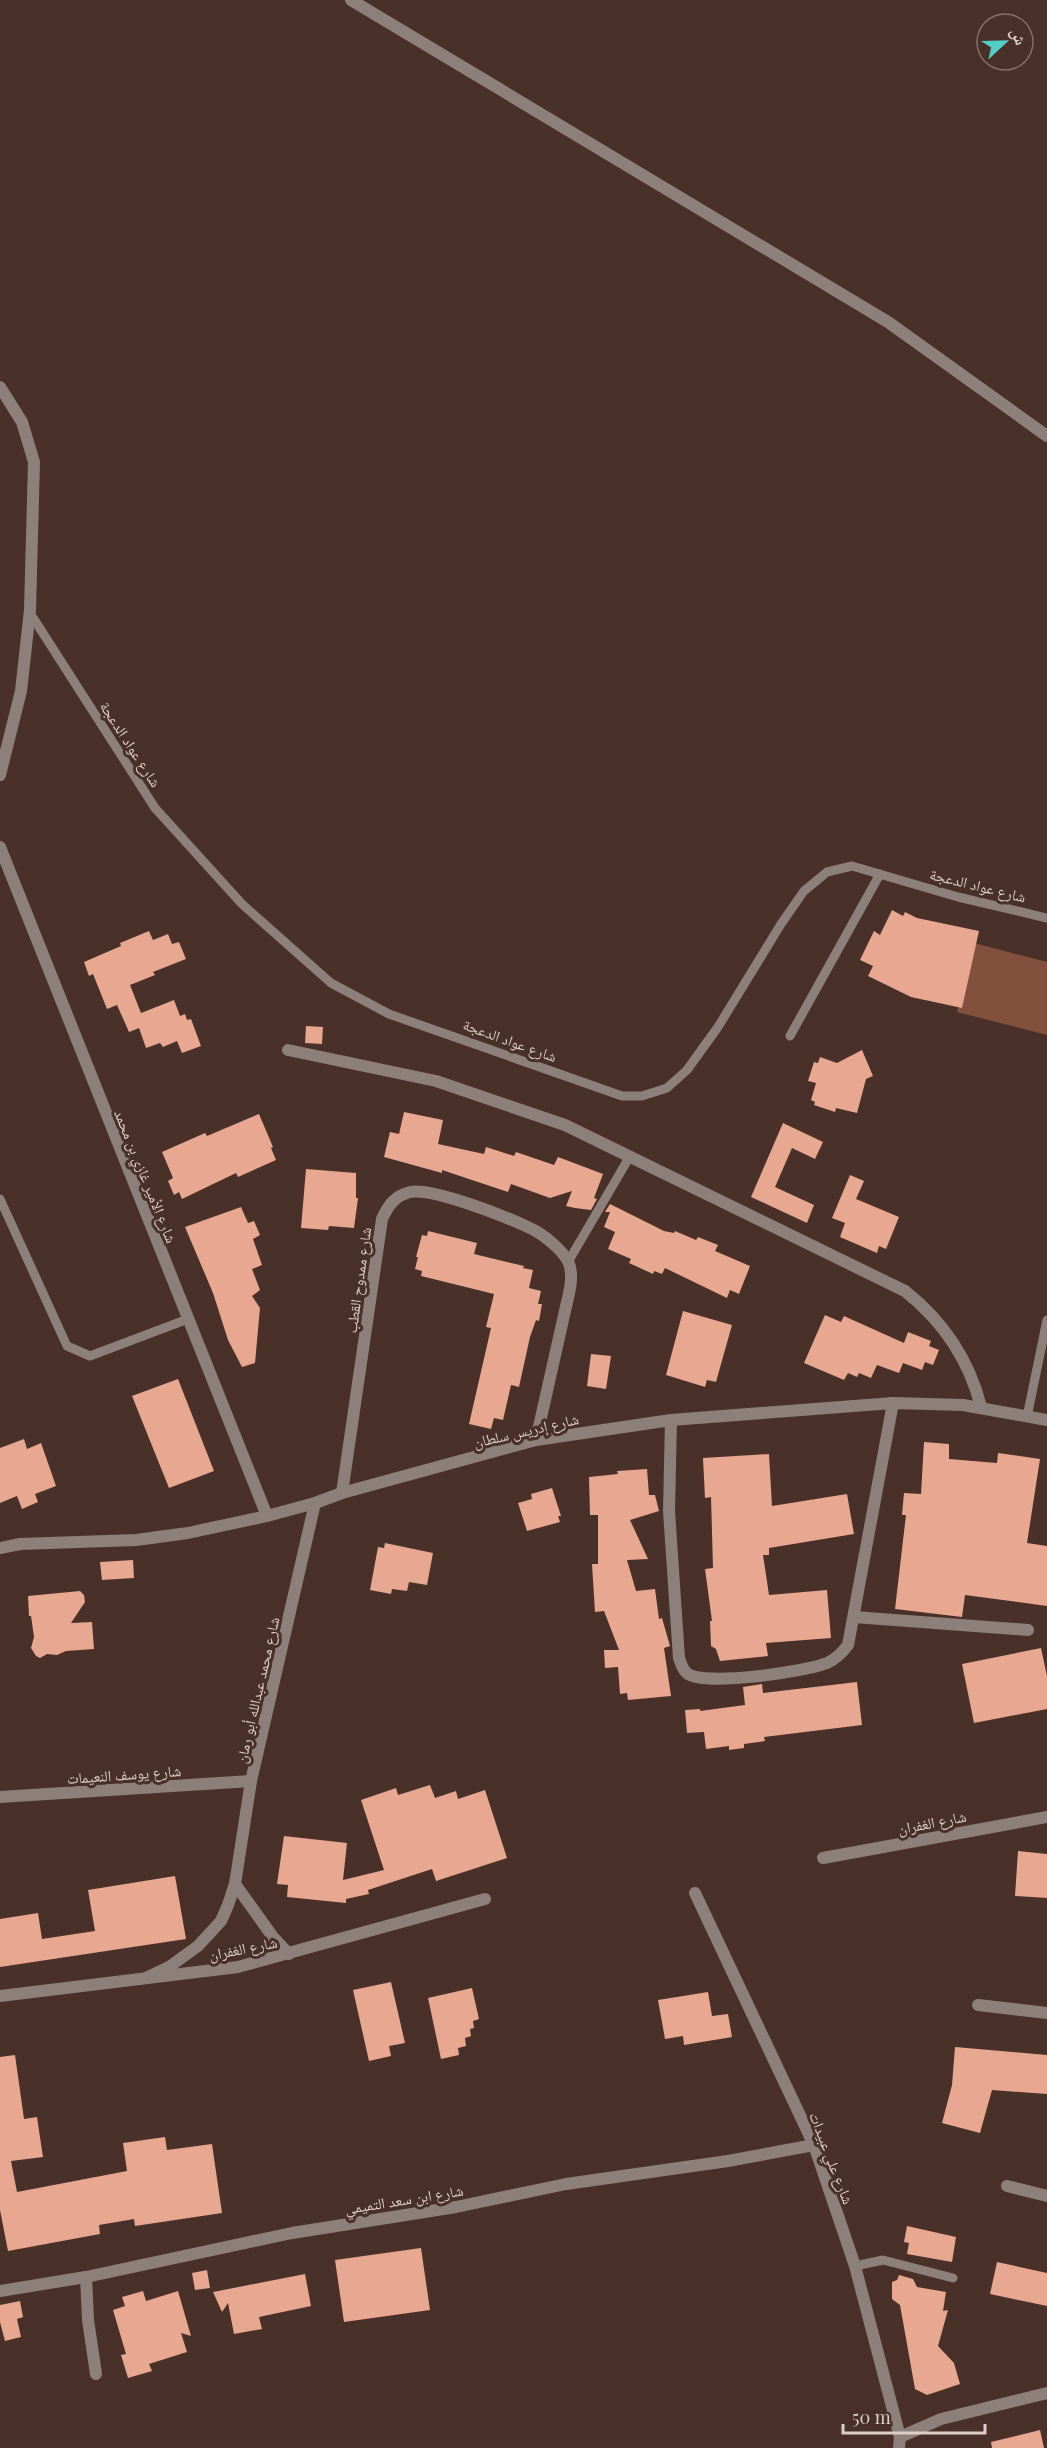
<svg xmlns="http://www.w3.org/2000/svg" width="1047" height="2448" font-family="'Playfair Display','Noto Naskh Arabic',serif">
	<style>
		.green { fill: #83503e }
		.building { fill: #e8a791 }
		.lines { fill: none; stroke-linecap: round; stroke-linejoin: round }
		.service { stroke: #8d807b; stroke-width: 9 }
		.minor { stroke: #8d807b; stroke-width: 12 }
		.tertiary { stroke: #8d807b; stroke-width: 12 }
		.labels { text-anchor: middle; dominant-baseline: central; stroke-width: 6; stroke-linejoin: round; paint-order: stroke }
		.street-label { font-size: 15px; fill: #decec9; stroke: #493028 }
	</style>
	<rect width="100%" height="100%" fill="#493028"/>
	<polygon class="green" points="974,943 1047,962 1047,1035 957,1012"/>
	<g class="building">
		<polygon points="892,910 903,916 905,912 917,918 979,931 962,1008 911,997 868,976 873,966 860,960 874,931 880,935"/>
		<polygon points="149,931 153,940 168,934 172,944 179,942 186,959 153,972 155,975 130,985 141,1013 174,1000 180,1016 185,1014 187,1020 191,1019 201,1046 182,1053 177,1041 163,1047 160,1043 146,1048 139,1028 129,1032 117,1005 107,1009 93,974 89,976 84,962 121,946 120,943"/>
		<polygon points="306,1026 323,1027 322,1044 305,1043"/>
		<polygon points="862,1050 873,1076 866,1079 857,1113 836,1108 835,1112 814,1105 815,1102 811,1100 816,1083 808,1081 814,1062 818,1063 820,1057 837,1063"/>
		<polygon points="404,1112 443,1120 438,1144 484,1154 486,1147 514,1156 516,1152 554,1165 558,1157 603,1174 594,1198 597,1199 591,1210 575,1208 566,1206 572,1191 550,1198 511,1184 508,1192 442,1170 442,1173 384,1157 390,1132 399,1134"/>
		<polygon points="259,1114 273,1147 271,1148 276,1160 238,1177 236,1173 182,1199 179,1192 174,1195 168,1181 173,1178 162,1152 205,1133 207,1136"/>
		<polygon points="783,1123 823,1142 815,1159 792,1148 775,1187 814,1205 807,1223 751,1197"/>
		<polygon points="306,1169 356,1173 356,1198 358,1198 354,1228 329,1226 328,1230 301,1228"/>
		<polygon points="850,1175 864,1181 856,1199 899,1217 886,1249 879,1246 877,1253 840,1237 845,1223 832,1218"/>
		<polygon points="610,1204 664,1231 674,1233 675,1231 696,1240 698,1237 718,1245 715,1251 750,1266 739,1294 730,1290 727,1298 665,1268 662,1274 654,1271 653,1274 629,1263 631,1259 608,1249 615,1232 604,1227 610,1212 605,1212"/>
		<polygon points="241,1207 248,1223 254,1221 260,1235 253,1239 262,1265 252,1269 260,1290 252,1296 260,1308 255,1363 242,1367 228,1340 213,1293 185,1227"/>
		<polygon points="428,1231 477,1243 474,1254 524,1266 523,1268 533,1270 529,1288 541,1291 538,1304 542,1304 539,1321 536,1320 530,1337 519,1387 511,1385 503,1420 494,1418 491,1429 469,1424 491,1328 486,1327 494,1294 421,1276 422,1271 415,1269 418,1257 416,1257 422,1235 427,1236"/>
		<polygon points="683,1311 732,1325 716,1382 707,1380 705,1387 666,1375"/>
		<polygon points="825,1315 841,1322 844,1316 904,1343 908,1332 931,1341 929,1346 939,1350 933,1365 925,1362 922,1370 903,1363 899,1373 877,1365 871,1378 859,1373 857,1377 848,1373 844,1380 804,1363"/>
		<polygon points="591,1354 611,1356 606,1389 587,1386"/>
		<polygon points="178,1379 214,1471 169,1488 132,1396"/>
		<polygon points="24,1439 27,1449 41,1443 56,1486 35,1494 38,1502 22,1509 17,1496 0,1503 0,1448"/>
		<polygon points="924,1442 949,1444 949,1459 997,1463 998,1453 1040,1459 1027,1543 1047,1546 1047,1606 965,1595 962,1617 895,1609 906,1515 902,1515 904,1493 921,1494"/>
		<polygon points="769,1454 772,1506 847,1494 854,1534 769,1548 769,1555 763,1555 769,1595 827,1590 831,1638 766,1643 768,1656 720,1661 716,1649 711,1646 710,1621 712,1621 705,1569 713,1568 711,1497 705,1498 703,1458"/>
		<polygon points="647,1469 649,1495 655,1495 659,1511 630,1520 648,1559 627,1560 636,1591 655,1589 659,1619 662,1618 670,1646 664,1648 671,1696 628,1700 627,1693 620,1694 618,1667 605,1668 604,1650 619,1650 604,1611 595,1612 592,1564 598,1564 598,1515 590,1515 589,1477 618,1474 617,1471"/>
		<polygon points="552,1488 561,1516 558,1516 560,1522 527,1531 518,1503 532,1499 531,1494"/>
		<polygon points="385,1543 433,1553 427,1585 409,1582 407,1591 392,1589 391,1594 370,1590 378,1547 384,1548"/>
		<polygon points="133,1560 134,1578 102,1580 100,1562"/>
		<polygon points="80,1591 84,1595 85,1602 71,1623 92,1622 94,1649 66,1651 57,1655 47,1654 40,1658 36,1656 31,1648 34,1637 31,1616 29,1616 28,1596"/>
		<polygon points="1041,1648 1047,1676 1047,1709 974,1723 962,1664"/>
		<polygon points="857,1682 862,1725 764,1737 765,1741 744,1744 744,1748 729,1750 729,1746 706,1749 704,1732 687,1733 685,1710 700,1709 700,1711 745,1705 743,1687 762,1684 763,1693"/>
		<polygon points="430,1785 435,1798 456,1791 458,1799 485,1790 507,1858 436,1881 432,1869 368,1890 369,1894 346,1899 346,1903 287,1897 288,1885 277,1884 284,1836 347,1843 343,1880 384,1870 361,1800 396,1788 398,1795"/>
		<polygon points="1018,1851 1047,1854 1047,1898 1015,1896"/>
		<polygon points="175,1876 186,1939 0,1967 0,1919 38,1913 42,1939 95,1931 88,1890"/>
		<polygon points="391,1982 405,2043 389,2046 391,2056 369,2061 353,1990"/>
		<polygon points="472,1988 479,2019 473,2021 474,2028 470,2029 471,2036 465,2038 466,2046 458,2048 459,2055 441,2059 428,1998"/>
		<polygon points="708,1992 712,2016 728,2014 732,2037 684,2045 683,2036 665,2039 658,2000"/>
		<polygon points="955,2047 1047,2055 1047,2094 992,2090 980,2133 942,2123 952,2085"/>
		<polygon points="15,2055 24,2119 37,2117 43,2157 11,2161 17,2192 127,2171 123,2143 165,2137 167,2150 212,2144 222,2213 135,2226 134,2219 99,2225 100,2234 8,2251 0,2210 0,2057"/>
		<polygon points="907,2226 956,2237 952,2262 907,2254 909,2243 904,2242"/>
		<polygon points="421,2248 430,2310 344,2322 335,2260"/>
		<polygon points="997,2262 1047,2273 1047,2306 990,2294"/>
		<polygon points="207,2270 210,2288 195,2290 192,2273"/>
		<polygon points="305,2274 311,2306 259,2317 262,2329 234,2334 228,2303 222,2312 213,2292"/>
		<polygon points="899,2275 913,2279 917,2287 946,2292 943,2311 948,2310 938,2346 954,2363 960,2384 927,2395 915,2389 900,2305 892,2299 892,2282 897,2280"/>
		<polygon points="143,2291 146,2301 178,2291 191,2336 181,2333 187,2352 149,2364 152,2371 128,2378 121,2355 126,2354 113,2310 125,2306 122,2297"/>
		<polygon points="20,2301 23,2317 17,2319 21,2337 5,2341 0,2322 0,2305"/>
		<polygon points="1040,2430 1044,2448 992,2448 991,2442"/>
	</g>
	<g class="lines">
		<g class="service">
			<polyline points="30,613 155,808 242,904 331,983 389,1014 622,1096 642,1096 667,1088 687,1070 718,1027 781,924 804,891 827,872 852,866 958,897 1047,918"/>
			<polyline points="790,1036 880,874"/>
			<polyline points="0,1199 67,1346 90,1356 188,1319"/>
			<polyline points="568,1262 630,1156"/>
			<polyline points="1027,1417 1047,1320"/>
			<polyline points="855,2266 883,2260 953,2278"/>
		</g>
		<g class="minor">
			<polyline points="351,0 888,322 1047,436"/>
			<polyline points="0,387 22,422 34,462 30,610 21,691 0,775"/>
			<polyline points="0,847 267,1516"/>
			<path d="M288 1050 436 1081 565 1125 905 1291C944 1322 969 1359 981 1407"/>
			<path d="M671 1420 669 1511 679 1658C681 1663 682 1670 688 1674 706 1686 805 1672 827 1663 836 1659 842 1653 848 1645L893 1403"/>
			<path d="M342 1493 382 1219C388 1206 394 1196 410 1192 433 1187 512 1219 534 1230 545 1236 562 1250 568 1261 574 1274 570 1290 567 1302L536 1440"/>
			<polyline points="854,1617 1028,1630"/>
			<polyline points="0,1797 251,1781"/>
			<polyline points="823,1858 1047,1817"/>
			<polyline points="235,1884 273,1937 289,1954"/>
			<polyline points="695,1893 814,2145 855,2266 900,2437 899,2448"/>
			<polyline points="146,1978 169,1967 198,1946 221,1921 228,1905 235,1884 251,1781 315,1503"/>
			<polyline points="0,1996 238,1967 485,1899"/>
			<polyline points="978,2005 1047,2013"/>
			<polyline points="1007,2186 1047,2196"/>
			<polyline points="86,2277 88,2320 96,2374"/>
			<polyline points="0,2291 86,2277 292,2233 456,2207 566,2184 728,2161 814,2145"/>
			<polyline points="900,2437 941,2419 1047,2393"/>
		</g>
		<polyline class="tertiary" points="0,1548 20,1544 136,1540 188,1533 267,1516 315,1503 342,1493 536,1440 671,1420 893,1403 963,1405 1047,1420"/>
	</g>
	<g class="labels">
		<g class="street-label">
			<text transform="translate(131 744) rotate(57)">شارع عواد الدعجة</text>
			<text transform="translate(978 885) rotate(14)">شارع عواد الدعجة</text>
			<text transform="translate(510 1040) rotate(20)">شارع عواد الدعجة</text>
			<text transform="translate(146 1176) rotate(68)">شارع الأمير غازي بن محمد</text>
			<text transform="translate(358 1280) rotate(-82)">شارع ممدوح القطب</text>
			<text transform="translate(526 1430) rotate(-13)">شارع إدريس سلطان</text>
			<text transform="translate(257 1690) rotate(-77)">شارع محمد عبدالله أبو رمان</text>
			<text transform="translate(124 1774) rotate(-4)">شارع يوسف النعيمات</text>
			<text transform="translate(932 1822) rotate(-11)">شارع الغفران</text>
			<text transform="translate(243 1948) rotate(-11)">شارع الغفران</text>
			<text transform="translate(832 2158) rotate(69)">شارع علي عبيدات</text>
			<text transform="translate(404 2199) rotate(-9)">شارع ابن سعد التميمي</text>
		</g>
	</g>
	<g transform="translate(1005 42) rotate(68)"><circle r="28" fill="#493028" stroke="#856f68" stroke-width="1.5"/>
	<path d="M0-4.5L10 22L0 15L-10 22Z" fill="#54cdc7"/>
	<text y="-9" font-size="16" font-weight="bold" text-anchor="middle" fill="#decec9">ش</text>
	</g>
	<path d="M843 2424v9h142v-9" fill="none" stroke="#decec9" stroke-width="3"/>
	<text x="852" y="2424" font-size="18" fill="#decec9" stroke="#493028" stroke-width="4.5" paint-order="stroke">50 m</text>
</svg>
